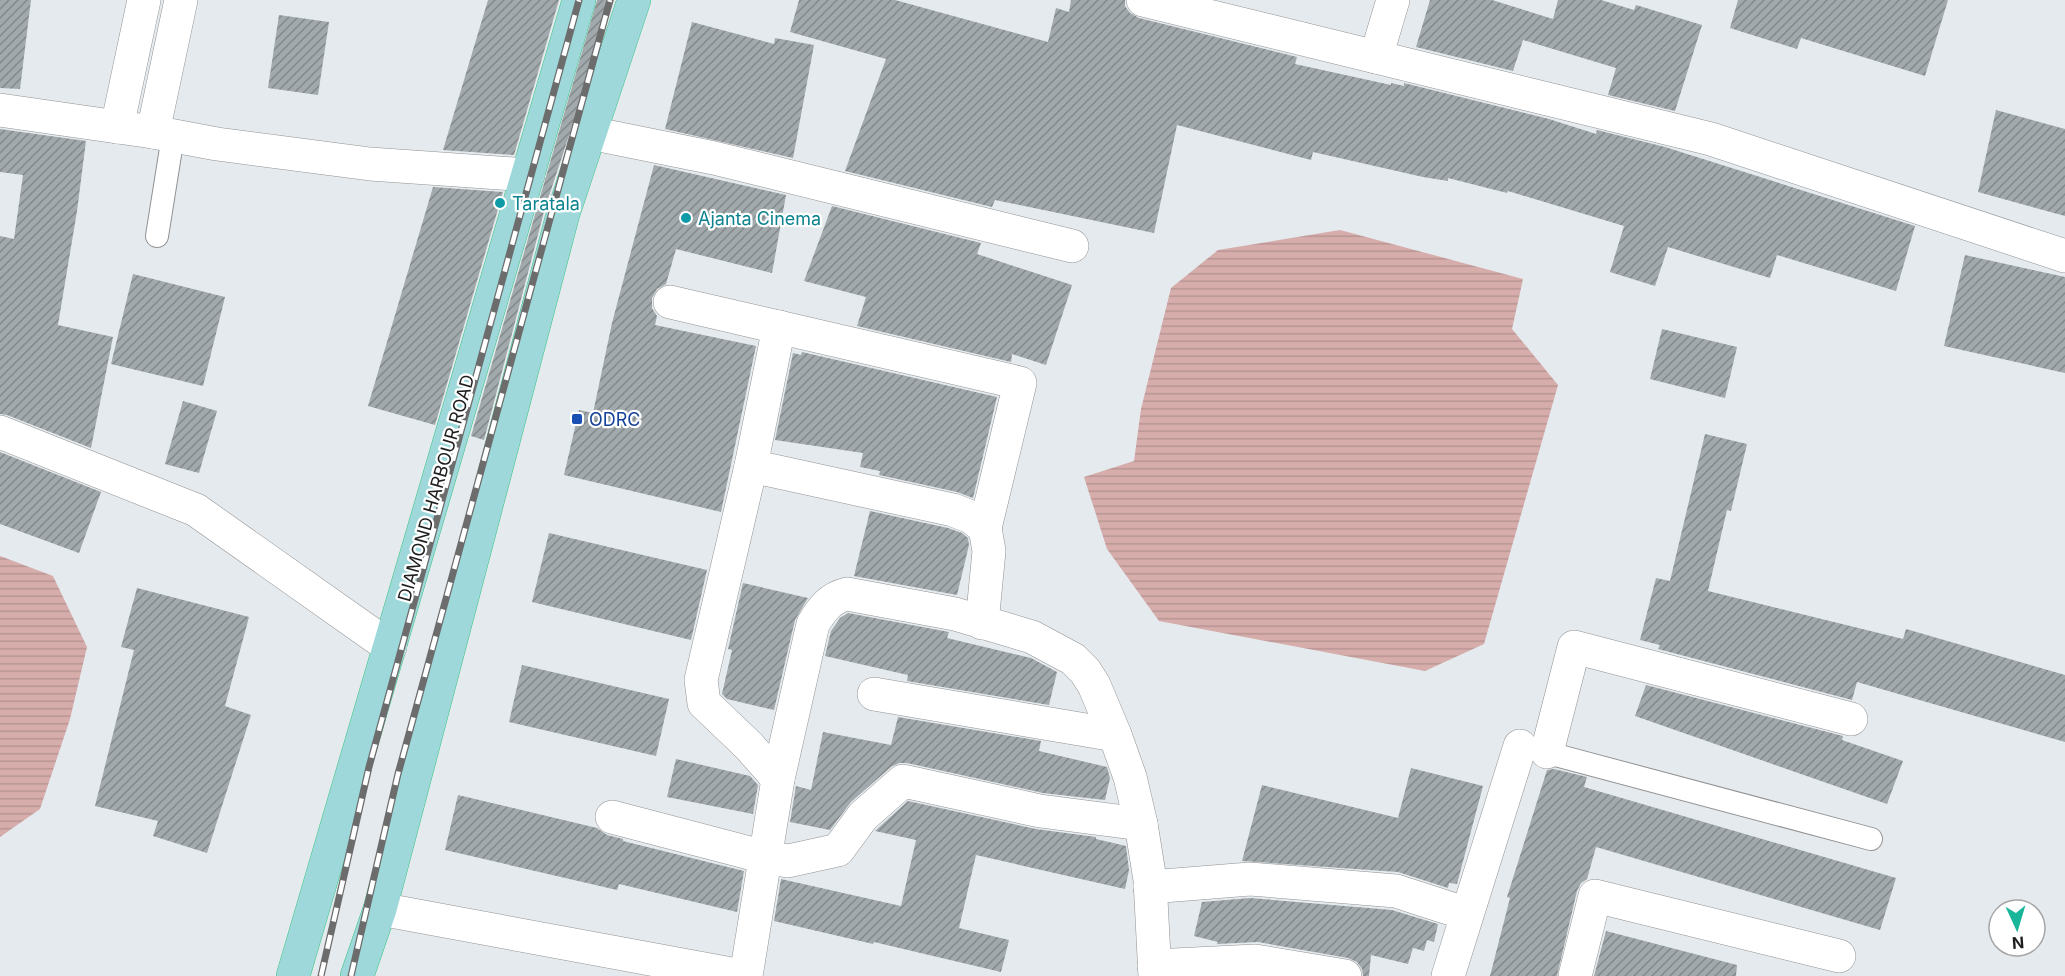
<svg xmlns="http://www.w3.org/2000/svg" width="2065" height="976" font-family="Inter,sans-serif">
	<style>
		.water { fill: url(#water-rules) }
		.building { fill: url(#building-hatch) }
		.lines { fill: none; stroke-linecap: round; stroke-linejoin: round }
		.service-casing { stroke: #929292; stroke-width: 24 }
		.minor-casing { stroke: #929292; stroke-width: 34 }
		.tertiary-casing { stroke: #929292; stroke-width: 34 }
		.trunk-casing { stroke: #39c57e; stroke-width: 34 }
		.service { stroke: #fff; stroke-width: 22 }
		.minor { stroke: #fff; stroke-width: 33 }
		.tertiary { stroke: #fff; stroke-width: 33 }
		.trunk { stroke: #9ed8da; stroke-width: 33 }
		.rail-casing { stroke: #6c6c6c; stroke-width: 7 }
		.rail { stroke: #fff; stroke-width: 4.5; stroke-dasharray: 14; stroke-linecap: butt }
		.culture-dot { fill: #0f9aa8; stroke: #fff; stroke-width: 2 }
		.transit-dot { fill: #1a4fb4; stroke: #fff; stroke-width: 2 }
		.labels { text-anchor: middle; dominant-baseline: central; stroke-width: 4.5; stroke-linejoin: round; paint-order: stroke }
		.culture-label { font-size: 18px; fill: #0d838f; stroke: #fff; text-anchor: start }
		.transit-label { font-size: 18px; fill: #164399; stroke: #fff; text-anchor: start }
		.street-label { font-size: 18px; fill: #1e1e1e; stroke: #fff }
	</style>
	<defs>
		<pattern id="water-rules" width="6" height="5" patternUnits="userSpaceOnUse" patternTransform="scale(1.5)"><rect width="6" height="5" fill="#d6adab"/><path d="M0 2.5h6" fill="none" stroke="#b79493"/></pattern>
		<pattern id="building-hatch" width="6" height="6" patternUnits="userSpaceOnUse" patternTransform="scale(1.5)"><rect width="6" height="6" fill="#a1a9ac"/><path d="M-1 1l2-2M0 6l6-6M5 7l2-2" fill="none" stroke="#83898b"/></pattern>
	</defs>
	<rect width="100%" height="100%" fill="#e5eaee"/>
	<g class="water">
		<polygon points="1340,230 1523,279 1512,329 1558,385 1484,644 1425,671 1159,621 1107,549 1084,477 1134,461 1141,409 1171,288 1218,250"/>
		<polygon points="0,556 53,576 87,647 70,719 40,809 0,837"/>
	</g>
	<g class="building">
		<polygon points="0,0 31,0 20,89 0,88"/>
		<polygon points="488,0 559,0 514,155 443,150"/>
		<polygon points="597,0 614,0 545,208 484,440 471,436"/>
		<polygon points="799,0 895,0 1048,42 1056,8 1069,12 1071,0 1125,0 1125,6 1130,13 1139,18 1297,57 1295,64 1391,85 1391,83 1404,86 1404,83 1549,119 1596,134 1597,130 1665,147 1915,226 1896,291 1777,255 1770,278 1668,247 1655,286 1610,272 1624,226 1508,191 1507,193 1448,178 1448,181 1423,177 1313,152 1311,160 1177,125 1154,233 995,200 992,207 845,171 886,59 790,32"/>
		<polygon points="1430,0 1492,0 1553,19 1558,0 1601,0 1634,10 1636,5 1702,25 1675,111 1608,95 1616,68 1523,40 1513,71 1416,47"/>
		<polygon points="1738,0 1948,0 1925,76 1801,38 1797,49 1730,28"/>
		<polygon points="279,15 329,22 318,95 268,88"/>
		<polygon points="692,22 774,44 775,38 814,45 793,158 665,129"/>
		<polygon points="1996,110 2065,129 2065,216 1978,192"/>
		<polygon points="0,129 86,141 77,211 58,325 113,337 91,448 7,415 0,414 0,236 14,239 23,175 0,172"/>
		<polygon points="654,165 786,195 772,273 676,249 666,284 657,289 652,298 652,308 657,316 655,325 756,346 721,512 564,475 579,410 593,413 612,323"/>
		<polygon points="433,187 503,192 435,425 368,406"/>
		<polygon points="832,206 981,243 977,254 1072,285 1046,365 1012,354 1011,362 857,326 866,297 804,281"/>
		<polygon points="1965,255 2065,277 2065,373 1944,346"/>
		<polygon points="133,274 225,297 203,386 111,364"/>
		<polygon points="1662,329 1737,347 1725,398 1650,379"/>
		<polygon points="802,352 997,397 973,498 957,492 879,475 880,471 860,467 863,453 775,440 793,353 801,355"/>
		<polygon points="183,401 217,411 199,473 165,464"/>
		<polygon points="1705,434 1747,444 1731,511 1727,510 1708,591 1903,639 1906,629 2065,675 2065,742 1857,682 1852,700 1658,649 1660,645 1640,640 1656,578 1670,581"/>
		<polygon points="0,452 101,492 79,553 0,524"/>
		<polygon points="870,511 948,528 962,533 968,538 969,545 957,595 854,576"/>
		<polygon points="549,533 707,570 691,640 532,602"/>
		<polygon points="743,583 808,598 795,620 774,710 727,699 722,694 732,650 728,649"/>
		<polygon points="137,588 249,617 225,706 251,715 207,853 153,836 158,821 95,806 134,650 121,647"/>
		<polygon points="848,613 949,632 947,638 1031,658 1057,672 1049,705 907,681 908,675 825,656 831,631 840,618"/>
		<polygon points="522,665 669,699 656,756 509,722"/>
		<polygon points="1646,685 1843,736 1842,740 1903,761 1887,804 1635,716"/>
		<polygon points="898,717 1041,741 1039,751 1107,767 1110,778 1105,800 1043,793 907,763 899,763 891,767 851,802 830,830 790,822 796,786 811,790 823,732 891,745"/>
		<polygon points="676,759 750,776 758,785 753,814 667,797"/>
		<polygon points="1411,768 1483,786 1457,884 1449,883 1448,888 1398,872 1242,861 1262,785 1398,818"/>
		<polygon points="1554,769 1587,777 1584,787 1896,878 1880,930 1596,847 1587,879 1581,883 1577,891 1557,976 1490,976 1510,898 1507,897 1547,770"/>
		<polygon points="458,795 597,828 607,835 623,839 623,841 744,871 737,912 619,884 617,890 445,850"/>
		<polygon points="908,801 1036,829 1096,837 1096,839 1126,846 1129,870 1125,889 976,855 959,928 1009,940 1001,972 874,942 873,944 774,921 781,879 901,906 916,840 875,831"/>
		<polygon points="1250,898 1392,910 1438,924 1434,942 1427,940 1424,951 1413,948 1408,964 1371,955 1369,976 1363,976 1362,969 1357,962 1348,958 1258,942 1217,944 1218,942 1194,936 1202,902"/>
		<polygon points="1606,931 1737,965 1736,976 1594,976"/>
	</g>
	<g class="lines">
		<g class="service-casing">
			<g id="service">
				<polyline points="157,236 173,136"/>
				<polyline points="1533,749 1871,839"/>
			</g>
		</g>
		<g class="minor-casing">
			<g id="minor">
				<polyline points="1143,0 1711,139 2065,256"/>
				<polyline points="1376,57 1393,0"/>
				<polyline points="117,127 144,0"/>
				<polyline points="153,132 181,0"/>
				<polyline points="590,133 714,158 1072,246"/>
				<polyline points="670,302 1020,383 985,528"/>
				<polyline points="0,432 196,510 390,647"/>
				<polyline points="751,466 779,327"/>
				<polyline points="874,694 1115,735"/>
				<polyline points="1547,752 1574,647 1851,719"/>
				<polyline points="778,779 749,746 704,703 701,680 751,466 953,510 971,517 985,528 989,551 982,623"/>
				<polyline points="612,817 765,857 788,861 838,850 863,816 903,781 1040,811 1141,824"/>
				<polyline points="1150,887 1250,879 1396,891 1467,914"/>
				<polyline points="380,909 742,976"/>
				<polyline points="1154,966 1255,961 1345,976"/>
				<path d="M746 976 778 779 813 624C822 609 830 598 847 594L955 614 1032 637 1073 659 1085 671 1094 685 1115 735 1130 777 1141 824 1150 880 1155 976"/>
				<polyline points="1448,976 1520,746"/>
				<polyline points="1575,976 1595,896 1839,956"/>
			</g>
		</g>
		<g class="tertiary-casing">
			<polyline id="tertiary" points="0,110 153,132 217,144 370,164 528,175"/>
		</g>
		<g class="trunk-casing">
			<g id="trunk">
				<polyline points="293,976 579,0"/>
				<polyline points="357,976 380,909 563,214 634,0"/>
			</g>
		</g>
		<use href="#service" class="service"/>
		<use href="#minor" class="minor"/>
		<use href="#tertiary" class="tertiary"/>
		<use href="#trunk" class="trunk"/>
		<g class="rail-casing">
			<g id="rail">
				<polyline points="321,976 369,767 579,0"/>
				<polyline points="351,976 398,774 610,0"/>
			</g>
		</g>
		<use href="#rail" class="rail"/>
	</g>
	<g class="culture-dot">
		<circle cx="500" cy="203" r="6"/>
		<circle cx="686" cy="218" r="6"/>
	</g>
	<rect class="transit-dot" x="571" y="413" width="12" height="12" rx="3"/>
	<g class="labels">
		<g class="culture-label">
			<text x="512" y="203">Taratala</text>
			<text x="698" y="218">Ajanta Cinema</text>
		</g>
		<g class="transit-label">
			<text x="589" y="419">ODRC</text>
		</g>
		<g class="street-label">
			<text transform="translate(436 488) rotate(-74)">DIAMOND HARBOUR ROAD</text>
		</g>
	</g>
	<g transform="translate(2017 928) rotate(176)"><circle r="28" fill="#ffffff" stroke="#a5a5a5" stroke-width="1.5"/>
	<path d="M0-4.5L10 22L0 15L-10 22Z" fill="#18b59a"/>
	<text y="-9" font-size="16" font-weight="bold" text-anchor="middle" fill="#1e1e1e">N</text>
	</g>
</svg>
